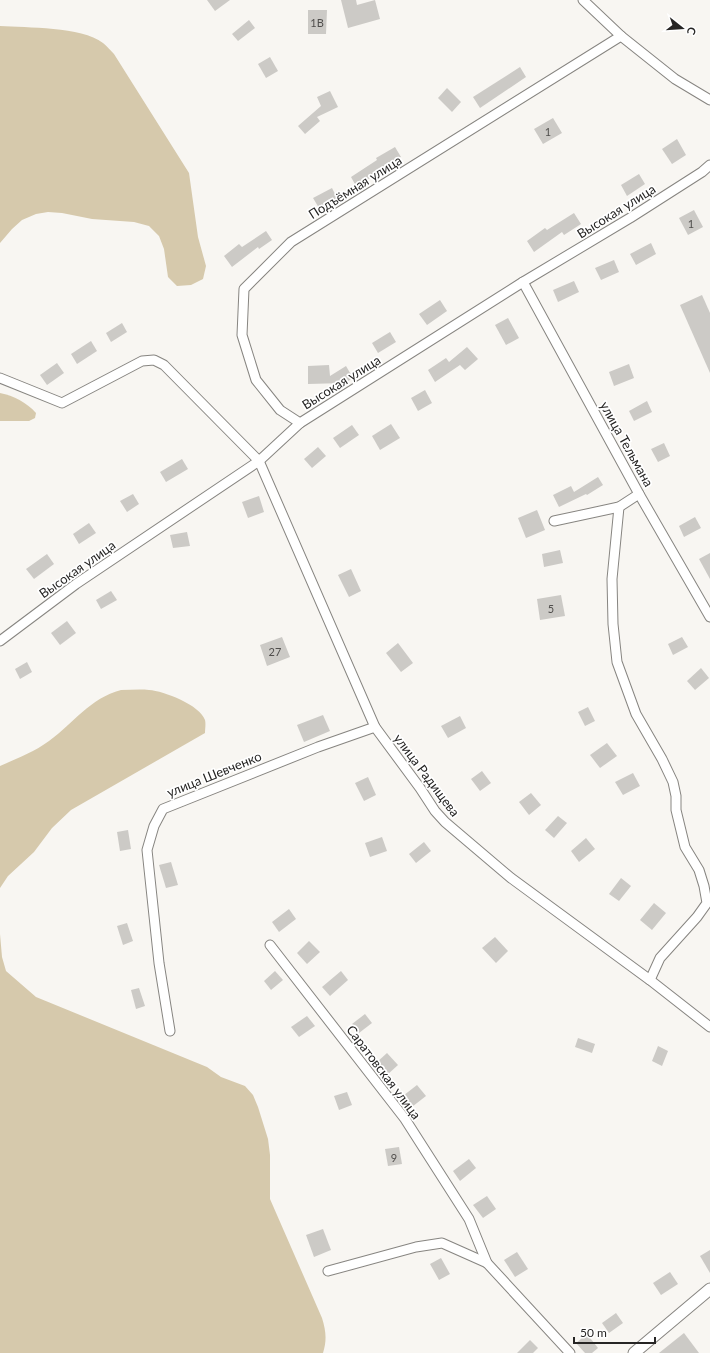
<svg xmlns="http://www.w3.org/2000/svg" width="710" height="1353" font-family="Lato,sans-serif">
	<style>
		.green { fill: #d6c9ac }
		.building { fill: #cccac6 }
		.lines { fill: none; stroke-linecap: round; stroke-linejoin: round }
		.minor-casing { stroke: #878581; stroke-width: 11 }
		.tertiary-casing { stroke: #878581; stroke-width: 13 }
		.minor { stroke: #fff; stroke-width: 9 }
		.tertiary { stroke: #fff; stroke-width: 11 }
		.labels { text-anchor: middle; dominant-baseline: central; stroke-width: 3.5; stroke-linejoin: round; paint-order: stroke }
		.number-label { font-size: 11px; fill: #504e4c }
		.street-label { font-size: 13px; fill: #262524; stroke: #fff }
	</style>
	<rect width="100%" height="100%" fill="#f8f6f2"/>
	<g class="green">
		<path d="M0 26C27 28 81 26 103 43 107 46 110 50 114 54L189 173 198 237 206 266 203 279 191 285 177 286 168 277 164 249 159 236 149 226 134 222 92 219 62 213 48 212 36 214 22 220 12 229 0 243Z"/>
		<path d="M0 393C14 396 26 402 36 413L35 418 29 421H0Z"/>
		<path d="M121 690C130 690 140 689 149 690 164 691 200 705 205 720 206 724 205 729 205 733L71 810 52 828 34 852 8 876 0 888V766C16 759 34 752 49 741 74 723 90 698 121 690Z"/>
		<path d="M0 934 2 957 6 971 36 997 207 1067 221 1077 245 1086 253 1095 258 1107 268 1139 270 1155V1199L322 1318C326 1331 327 1340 323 1353H0Z"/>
	</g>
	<g class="building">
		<polygon points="207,0 230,0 215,11"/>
		<polygon points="341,0 356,0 357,5 375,0 380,19 348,28"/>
		<polygon points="308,10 327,10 326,34 308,34"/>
		<polygon points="249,20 255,28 238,41 232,34"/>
		<polygon points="270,57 278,71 266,78 258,64"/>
		<polygon points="520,67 526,77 480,108 473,97"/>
		<polygon points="447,88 461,102 452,112 438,98"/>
		<polygon points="330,91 338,107 317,117 320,121 305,134 298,126 321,106 317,97"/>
		<polygon points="553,118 562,133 543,144 534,129"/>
		<polygon points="677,139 686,155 672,164 662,149"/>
		<polygon points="395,147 401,157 369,176 370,178 356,186 351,177 377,160 376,158"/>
		<polygon points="639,174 645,184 627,196 621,185"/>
		<polygon points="332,188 337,198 319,208 313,198"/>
		<polygon points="694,210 703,227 688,235 679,218"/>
		<polygon points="574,213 581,224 564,235 562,232 534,252 527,241 545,228 547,230"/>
		<polygon points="266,231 272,240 259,249 258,247 232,267 224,256 239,244 242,247"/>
		<polygon points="651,243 656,254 636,265 630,254"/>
		<polygon points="614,260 619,272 601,280 595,268"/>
		<polygon points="574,281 579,292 558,302 553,290"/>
		<polygon points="702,295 710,313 710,373 680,305"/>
		<polygon points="440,300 447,311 427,325 419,314"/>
		<polygon points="508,318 519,338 506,345 495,325"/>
		<polygon points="122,323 127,332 111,342 106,333"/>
		<polygon points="390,332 396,342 378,353 372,343"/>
		<polygon points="91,341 97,351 77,364 71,354"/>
		<polygon points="467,347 478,359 465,370 460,365 435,382 428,370 446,358 449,362"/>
		<polygon points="57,363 64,373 47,385 40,375"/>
		<polygon points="629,364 634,378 614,386 609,372"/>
		<polygon points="329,365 330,376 346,366 353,378 345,383 308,384 308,366"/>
		<polygon points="425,390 432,403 418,411 411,398"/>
		<polygon points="647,401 652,412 634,421 629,411"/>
		<polygon points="391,424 400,438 380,450 372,436"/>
		<polygon points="352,425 359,435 340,448 333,438"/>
		<polygon points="664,443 670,456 658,462 651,449"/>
		<polygon points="318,447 326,456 312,468 304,459"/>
		<polygon points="182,459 188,469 166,482 160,472"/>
		<polygon points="598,477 603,485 587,495 586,494 559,507 553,495 571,486 574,492"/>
		<polygon points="133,494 139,504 127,512 120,501"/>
		<polygon points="259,496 264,512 248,518 242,502"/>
		<polygon points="537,510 545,530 526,538 518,518"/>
		<polygon points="695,517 701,528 684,537 679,526"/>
		<polygon points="89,523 96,533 79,544 73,534"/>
		<polygon points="187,532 190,546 173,548 170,535"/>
		<polygon points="560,550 563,563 544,567 542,554"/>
		<polygon points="710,553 710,579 699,559"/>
		<polygon points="47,554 54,564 34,579 26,569"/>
		<polygon points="351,569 361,591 349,597 338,575"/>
		<polygon points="111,591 117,600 101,609 96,600"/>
		<polygon points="561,595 565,616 540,620 537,599"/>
		<polygon points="67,621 76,633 60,645 51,633"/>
		<polygon points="282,637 290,657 267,666 260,645"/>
		<polygon points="682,637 688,647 673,655 668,644"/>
		<polygon points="398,643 413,663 401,672 386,653"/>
		<polygon points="27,662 32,672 20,679 15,669"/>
		<polygon points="701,668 709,678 695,690 687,681"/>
		<polygon points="588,707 595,721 585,726 578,712"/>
		<polygon points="323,715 330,731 304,742 297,725"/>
		<polygon points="460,716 466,728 448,738 441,726"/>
		<polygon points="607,743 617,756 600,768 590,755"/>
		<polygon points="482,771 491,783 480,791 471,779"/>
		<polygon points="633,773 640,786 623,795 615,782"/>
		<polygon points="368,777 376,795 364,801 355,783"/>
		<polygon points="531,793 541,805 529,815 519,802"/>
		<polygon points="558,816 567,823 554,838 545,830"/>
		<polygon points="128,830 131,849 120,851 117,832"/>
		<polygon points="382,837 387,851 370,857 365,843"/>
		<polygon points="586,838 595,849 579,862 571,851"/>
		<polygon points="424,842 431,851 416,863 409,854"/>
		<polygon points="171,862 178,885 166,888 159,865"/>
		<polygon points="621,878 631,886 619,901 609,894"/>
		<polygon points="654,903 666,913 652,930 640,920"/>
		<polygon points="289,909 296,919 279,932 272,922"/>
		<polygon points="127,923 133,941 123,945 117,926"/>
		<polygon points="495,937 508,951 496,963 482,948"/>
		<polygon points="309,941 320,952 307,964 297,953"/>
		<polygon points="275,971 283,980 271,990 264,981"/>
		<polygon points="341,971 348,980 330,996 322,987"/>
		<polygon points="139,988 145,1006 136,1009 131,990"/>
		<polygon points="365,1014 372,1023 359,1033 352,1024"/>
		<polygon points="307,1016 315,1026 299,1037 291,1027"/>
		<polygon points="578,1038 595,1044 592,1053 575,1047"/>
		<polygon points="658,1046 668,1051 662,1066 652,1061"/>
		<polygon points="387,1053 398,1065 387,1075 376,1063"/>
		<polygon points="417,1085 426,1096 408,1110 399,1099"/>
		<polygon points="347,1092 352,1105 339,1110 334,1096"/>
		<polygon points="399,1147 402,1164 388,1166 385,1149"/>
		<polygon points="469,1159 476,1168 460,1181 453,1171"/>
		<polygon points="487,1196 496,1209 483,1218 473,1205"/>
		<polygon points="323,1229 331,1250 314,1257 306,1235"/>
		<polygon points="710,1250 710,1273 700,1256"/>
		<polygon points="517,1252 528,1269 515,1277 504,1260"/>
		<polygon points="441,1258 450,1274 439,1280 430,1264"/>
		<polygon points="670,1272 678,1284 661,1295 653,1283"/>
		<polygon points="616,1313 623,1323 609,1333 602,1323"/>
		<polygon points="684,1333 699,1353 659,1353"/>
		<polygon points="587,1334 598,1348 592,1353 585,1353 576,1343"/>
		<polygon points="530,1340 538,1348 533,1353 517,1353"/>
	</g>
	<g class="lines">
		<g class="minor-casing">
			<g id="minor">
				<polyline points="583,0 621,36 675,79 710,100"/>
				<polyline points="523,282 639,494 710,617"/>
				<polyline points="0,378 62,403 142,361 154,360 164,365 259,461 375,727 420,788 435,811 445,822 511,878 650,980 710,1027"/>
				<polyline points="300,423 280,410 256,380 242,335 244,289 291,242 621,36"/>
				<polyline points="619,507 612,579 613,624 617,662 636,714 662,759 673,782 676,796 676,810 685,847 699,870 704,886 707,903 697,917 660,958 650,980"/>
				<polyline points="554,521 619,507 639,494"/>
				<polyline points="0,641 76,584 259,461 300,423 523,282 630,218 702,172 710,165"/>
				<polyline points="270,945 405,1119 469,1219 487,1263 570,1353"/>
				<polyline points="170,1031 159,963 147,850 154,826 163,809 318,747 375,727"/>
				<polyline points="328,1271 416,1247 442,1243 487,1263"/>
			</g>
		</g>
		<g class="tertiary-casing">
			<polyline id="tertiary" points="634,1353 710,1289"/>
		</g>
		<use href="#minor" class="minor"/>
		<use href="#tertiary" class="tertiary"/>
	</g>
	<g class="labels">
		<g class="number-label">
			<text x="317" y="22">1В</text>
			<text x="548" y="131">1</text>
			<text x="691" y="223">1</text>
			<text x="551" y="608">5</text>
			<text x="275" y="651">27</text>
			<text x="394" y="1157">9</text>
		</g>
		<g class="street-label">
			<text transform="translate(355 187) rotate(-32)">Подъёмная улица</text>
			<text transform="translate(616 211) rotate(-32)">Высокая улица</text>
			<text transform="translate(341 382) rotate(-32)">Высокая улица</text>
			<text transform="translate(627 444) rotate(61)">улица Тельмана</text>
			<text transform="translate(77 569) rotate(-35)">Высокая улица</text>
			<text transform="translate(214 774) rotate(-22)">улица Шевченко</text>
			<text transform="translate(427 775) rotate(53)">улица Радищева</text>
			<text transform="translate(384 1072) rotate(53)">Саратовская улица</text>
		</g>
	</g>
	<g transform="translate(682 28) rotate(107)" stroke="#ffffff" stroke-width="3" paint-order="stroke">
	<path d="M0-3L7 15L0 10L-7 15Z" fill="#262524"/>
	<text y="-6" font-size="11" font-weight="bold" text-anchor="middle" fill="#262524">С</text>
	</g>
	<path d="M574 1337v6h81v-6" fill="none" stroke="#262524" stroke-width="2"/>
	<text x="580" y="1337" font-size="12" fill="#262524" stroke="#ffffff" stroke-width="3" paint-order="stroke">50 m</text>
</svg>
